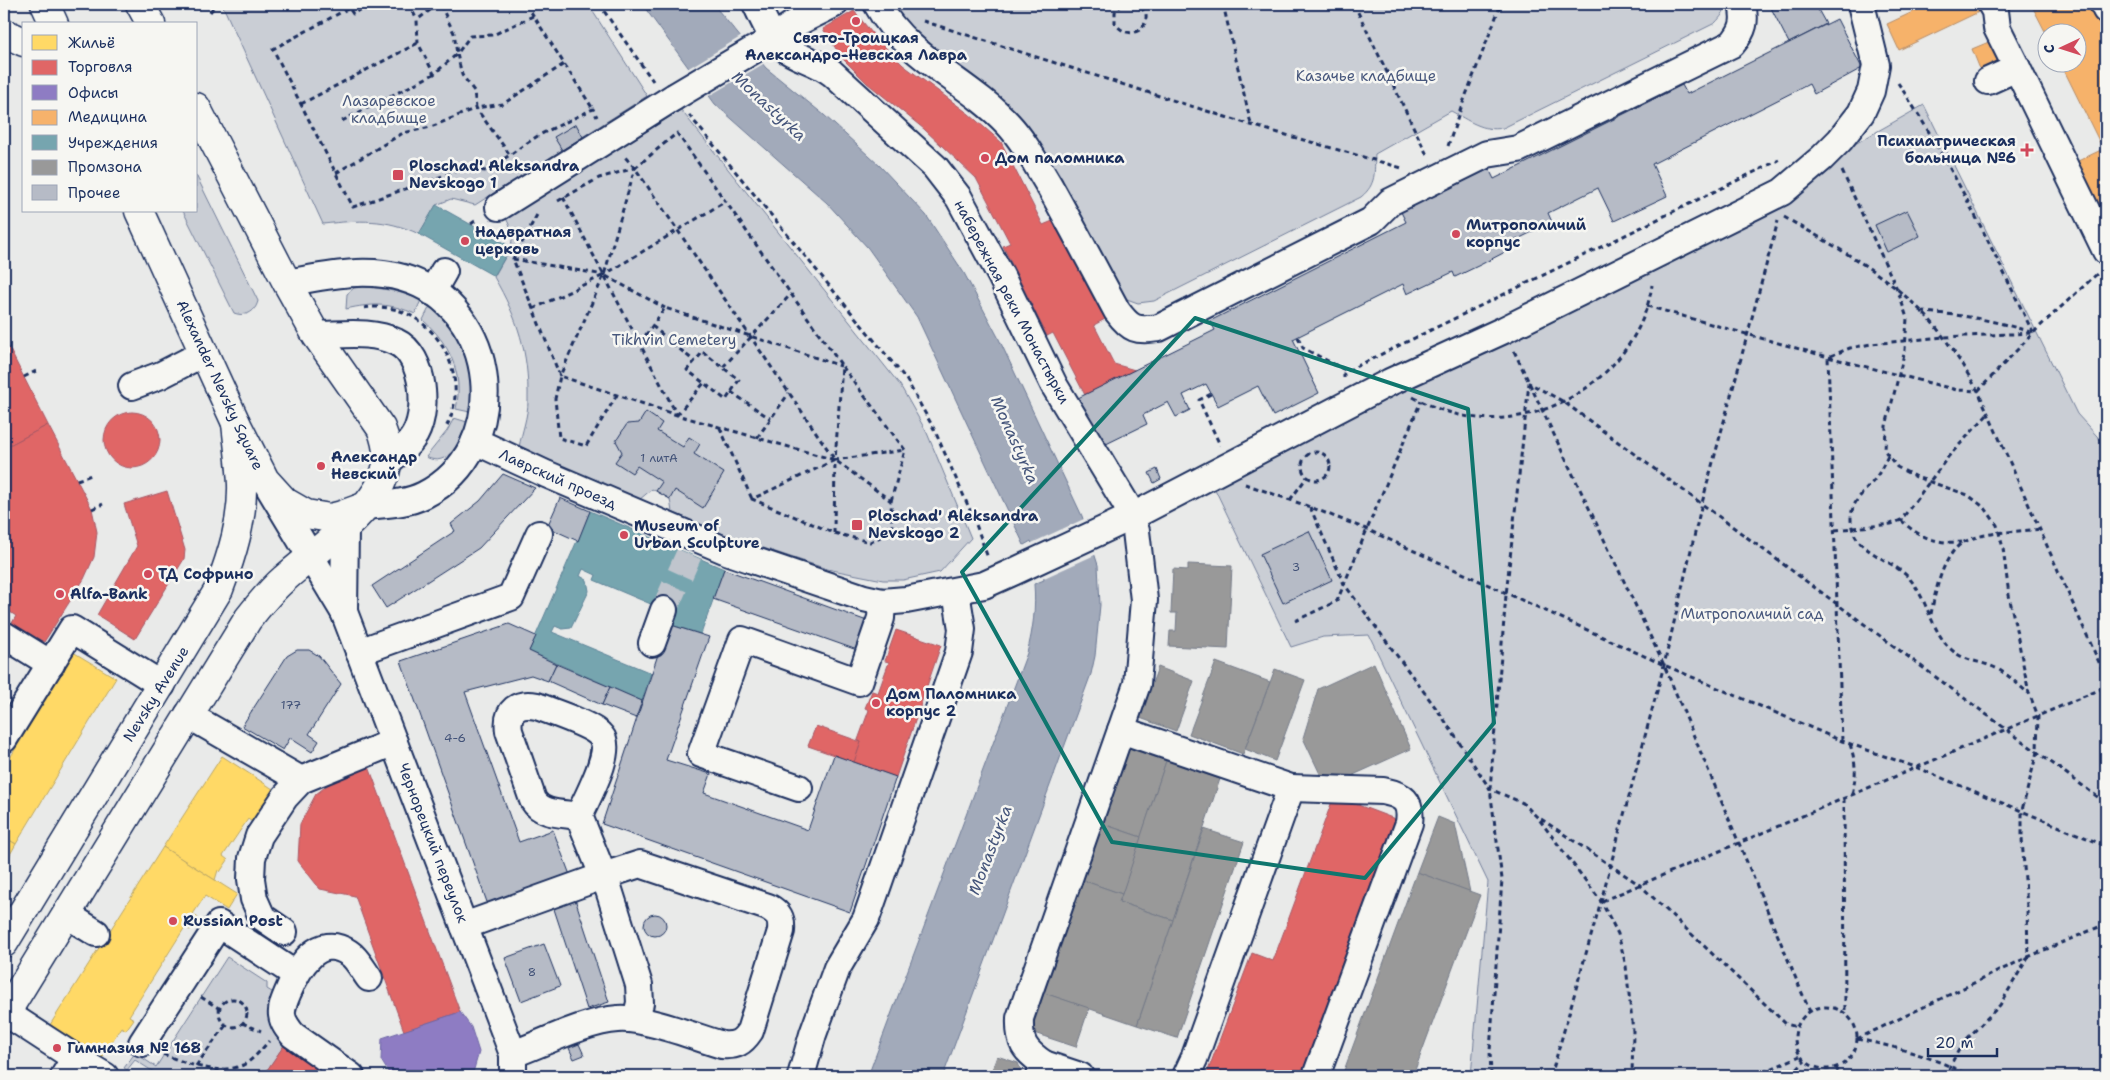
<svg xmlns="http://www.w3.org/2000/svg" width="2110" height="1080" font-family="'Shantell Sans',sans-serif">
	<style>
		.green { fill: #caced5; stroke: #727e9a }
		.water { fill: #a2aaba; stroke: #6c7995 }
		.pier { fill: #e9eae9 }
		.homes { fill: #ffd966; stroke: #bba664 }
		.shops { fill: #e06666; stroke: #a55664 }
		.offices { fill: #8e7cc3; stroke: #6c65a5 }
		.health { fill: #f6b26b; stroke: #b48b67 }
		.public { fill: #76a5af; stroke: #5b8297 }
		.industry { fill: #999; stroke: #737987 }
		.building { fill: #b6bbc6; stroke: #1b2f5e }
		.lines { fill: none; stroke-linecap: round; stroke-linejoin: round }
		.minor-tunnel { stroke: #c0c5cd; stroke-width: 26; stroke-dasharray: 26 13; stroke-linecap: butt }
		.minor-casing { stroke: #1b2f5e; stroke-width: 30 }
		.major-casing { stroke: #1b2f5e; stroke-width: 31 }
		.path { stroke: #1b2f5e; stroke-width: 3; stroke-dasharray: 5 4; stroke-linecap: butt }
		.minor { stroke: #f6f6f2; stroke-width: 26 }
		.major { stroke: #f6f6f2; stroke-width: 28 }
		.minor-bridge-casing { stroke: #1b2f5e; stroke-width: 30; stroke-linecap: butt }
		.minor-bridge { stroke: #f6f6f2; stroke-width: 26 }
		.marked { fill: none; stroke: #0f766e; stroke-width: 4; stroke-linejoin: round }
		.poi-dot { fill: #d1495b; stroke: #f6f6f2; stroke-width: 2 }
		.labels { text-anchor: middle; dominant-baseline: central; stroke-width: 5; stroke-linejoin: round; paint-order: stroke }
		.number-label { font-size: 12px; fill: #425278 }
		.poi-label { font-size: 15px; font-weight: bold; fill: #1b2f5e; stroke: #f6f6f2; text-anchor: start }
		.park-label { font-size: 15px; fill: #47577c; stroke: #f6f6f2 }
		.street-label { font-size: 15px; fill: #1b2f5e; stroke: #f6f6f2 }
		.water-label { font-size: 16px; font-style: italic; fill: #44547a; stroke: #f6f6f2 }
	</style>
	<rect width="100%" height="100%" fill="#e9eae9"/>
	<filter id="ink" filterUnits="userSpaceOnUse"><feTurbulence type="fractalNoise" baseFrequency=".02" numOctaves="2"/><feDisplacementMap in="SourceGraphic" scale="10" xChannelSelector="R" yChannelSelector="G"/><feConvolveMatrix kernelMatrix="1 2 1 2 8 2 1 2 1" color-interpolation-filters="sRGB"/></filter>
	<g filter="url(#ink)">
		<g class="green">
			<path d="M222 4H588L647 96 475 205 451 199 436 205 419 234C385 218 360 220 323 224Z"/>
			<path d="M890 4H1725C1725 12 1721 17 1715 23L1503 128C1483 132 1468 120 1451 111L1375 154C1374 172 1377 184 1361 197L1154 301 1138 303 1124 298 1056 184 931 49 904 25Z"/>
			<polygon points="1924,105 2077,414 2106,446 2106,1076 1471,1076 1488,882 1369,635 1323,637 1291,647 1213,485 1790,199 1846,149"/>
			<path d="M681 110 900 385 927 433 971 538 940 572 903 580H883L827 569 733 538 672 512 670 499 652 489 639 500 519 447C522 432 528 416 528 401 529 352 518 319 494 277L511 247 513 233 506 218Z"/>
			<path d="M196 175 258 301C255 313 245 317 234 313L183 211H196Z"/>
			<path d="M363 287C384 288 402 292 421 300L415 314C392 303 371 303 346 309L347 294 354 288Z"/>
			<path d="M430 306C453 326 473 353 474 385 474 394 471 404 470 412L456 409C464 373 449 343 423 320Z"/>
			<path d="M454 418 467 422C460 440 449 469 426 457L447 431Z"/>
			<polygon points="227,957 267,983 267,989 277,995 285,1044 263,1076 160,1076 135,1060 127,1070 124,1068 135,1053 156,1067"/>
		</g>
		<path class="water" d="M642 4H713L766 68 824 115 880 166 926 215 964 273 998 337 1082 516 1098 565 1100 605 1095 656 1091 674 943 1076H868L1027 653C1033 630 1036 608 1034 584L1044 580 1031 541 1024 545 917 317 868 248 827 203 715 104Z"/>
		<g class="pier">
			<polygon points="742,36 765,63 707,97 687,69"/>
			<polygon points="1086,518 1097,554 1031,584 1041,579 1030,545 1023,547"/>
		</g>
		<g class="homes">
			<polygon points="73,652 116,678 16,844 4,837 4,768"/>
			<polygon points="222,756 273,789 252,822 248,819 223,856 228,860 220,872 218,870 215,880 163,847"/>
			<polygon points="4,837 16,844 4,865"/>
			<polygon points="163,847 237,894 227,910 205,896 193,914 198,918 190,930 185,927 129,1016 134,1019 126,1030 121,1027 100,1061 48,1028"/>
		</g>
		<g class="shops">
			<polygon points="854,11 877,39 903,65 969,114 1001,142 1043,225 1055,220 1105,319 1094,325 1114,364 1135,370 1085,395 1053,333 1047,336 1003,246 1010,243 976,178 924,129 867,83 842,58 823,29"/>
			<polygon points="4,338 48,425 4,448"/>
			<circle cx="132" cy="440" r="28"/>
			<polygon points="48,425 92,509 97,532 94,557 84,579 44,642 12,623 16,616 4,608 4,469 8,467 4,459 4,448"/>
			<polygon points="167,491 185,550 184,559 135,639 97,615 137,546 124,504"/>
			<polygon points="896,630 941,645 896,777 854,762 861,742 858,740 869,710 865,708 872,691 878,693 889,662 885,661"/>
			<polygon points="816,726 861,742 854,762 808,746"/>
			<polygon points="368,764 460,1012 404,1031 355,896 320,889 298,861 300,824 316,794 333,781"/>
			<polygon points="1334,796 1395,819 1301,1076 1206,1076 1252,953 1273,961"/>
			<polygon points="285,1044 329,1076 263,1076"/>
		</g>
		<polygon class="offices" points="460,1012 471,1027 479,1052 472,1076 390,1075 381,1060 382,1038"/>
		<g class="health">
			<polygon points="1930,4 1985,4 1987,8 1899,50 1887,24"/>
			<polygon points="2031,4 2090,4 2106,37 2106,223 2076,162 2103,149 2060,62 2078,62 2078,32 2048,32 2048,37"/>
			<polygon points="1996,39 2006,64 1982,74 1972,49"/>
		</g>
		<g class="public">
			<polygon points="436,205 511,247 494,276 419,234"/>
			<polygon points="590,511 724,569 701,634 668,624 672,613 594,580 596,575 583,569 580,576 587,580 589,591 571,628 562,629 555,626 552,632 651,673 642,701 529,651"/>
		</g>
		<g class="industry">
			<polygon points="1188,564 1232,566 1228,649 1169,646 1170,631 1176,631 1177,613 1171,613 1173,569 1188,570"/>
			<polygon points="1216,662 1270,682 1243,754 1189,734"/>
			<polygon points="1374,663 1411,749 1340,781 1322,778 1303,738 1318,689"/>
			<polygon points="1158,667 1194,681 1176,731 1140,718"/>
			<polygon points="1275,669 1305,680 1275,761 1245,749"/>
			<polygon points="1126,747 1166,761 1141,837 1100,823"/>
			<polygon points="1166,761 1220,779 1173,920 1119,902"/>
			<polygon points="1438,817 1455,824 1470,892 1417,872"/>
			<polygon points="1100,823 1141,837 1122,894 1082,880"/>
			<polygon points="1204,829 1244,842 1177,1038 1137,1025"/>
			<polygon points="1417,872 1480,895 1415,1070 1430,1076 1342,1076"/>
			<polygon points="1082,880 1122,894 1119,902 1173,920 1137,1025 1044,993"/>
			<polygon points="1044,993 1089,1008 1076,1047 1031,1032"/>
			<polygon points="997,1056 1018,1063 1023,1076 990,1076"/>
		</g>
		<g class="building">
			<polygon points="1769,4 1815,4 1826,24 1789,43"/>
			<polygon points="1837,19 1862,68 1814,94 1809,84 1652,164 1667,196 1614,221 1598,188 1548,213 1552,222 1506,245 1509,250 1480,265 1455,277 1453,272 1407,294 1403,284 1293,339 1319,393 1273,416 1258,386 1218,406 1206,384 1183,395 1190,410 1176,417 1168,402 1143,415 1147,424 1098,448 1074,400 1215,330 1210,321 1406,222 1401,212 1489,169 1494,179 1682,85 1687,94"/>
			<polygon points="576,124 583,137 562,150 554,137"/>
			<polygon points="1907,210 1920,236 1887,252 1875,225"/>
			<polygon points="646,412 662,423 657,431 683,447 689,437 700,444 694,454 724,473 703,508 675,490 670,499 656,491 662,482 637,466 632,473 615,462 622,452 616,441 627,424 639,423"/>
			<polygon points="1157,469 1161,479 1154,483 1149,473"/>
			<polygon points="503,474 535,488 479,548 386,608 372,586 455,531 451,524 480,501"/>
			<polygon points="560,498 590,511 578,541 547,527"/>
			<polygon points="1309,531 1332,580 1283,603 1260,554"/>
			<polygon points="724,569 867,621 857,650 713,599"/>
			<polygon points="509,624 536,636 529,651 556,664 548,681 531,675 465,692 519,842 553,830 570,875 488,905 401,661"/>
			<polygon points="668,624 709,637 666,760 711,774 704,793 808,830 834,755 896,777 850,912 602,824"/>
			<polygon points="297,650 309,650 319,656 341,684 309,734 319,741 312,752 290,738 283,750 242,726 287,656"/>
			<polygon points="556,664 610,687 602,705 548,681"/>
			<polygon points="610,687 642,701 636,718 602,705"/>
			<polygon points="575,899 609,1002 587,1009 553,906"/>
			<circle cx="655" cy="925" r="11"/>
			<polygon points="544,944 560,986 521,1001 505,958"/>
			<polygon points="579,1044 584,1055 574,1059 569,1048"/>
		</g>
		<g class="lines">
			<polyline class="minor-tunnel" points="664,610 689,554"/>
			<g class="minor-casing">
				<g id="minor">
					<path d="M756 4C763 18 770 37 783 47 797 58 816 61 832 73L935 167 959 198 1001 276 1054 385 1126 504 1136 531 1144 600 1137 684 1121 730 1291 788 1194 1059 1186 1076"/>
					<path d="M877 4C906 58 968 81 1008 124 1025 142 1037 166 1050 187 1073 228 1095 270 1117 311 1131 330 1136 331 1159 328L1371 221 1390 202 1487 154 1518 149 1732 44C1744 30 1746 21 1742 4"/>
					<polyline points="2103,4 2106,10"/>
					<polyline points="759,47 792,25 834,4"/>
					<polyline points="2017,68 2106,251"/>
					<polyline points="1988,81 2017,68 1997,28 1995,11 1991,4"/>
					<polyline points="499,207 674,97"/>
					<path d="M287 283C325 276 365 267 403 278 500 306 515 449 424 495 406 504 385 504 365 506"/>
					<polyline points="432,292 444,271"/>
					<path d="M316 335C342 335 372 330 396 342 425 355 430 415 412 439 406 448 395 455 387 463"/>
					<polyline points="132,386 161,375 204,353"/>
					<polyline points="475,441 546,474 729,552 864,598 882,602 906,600 984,585 1013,572 1131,517 1390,382 1504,330 1782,192 1822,158 1840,140 1861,113 1871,91 1876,65 1861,4"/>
					<polyline points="270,489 344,612 513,1054 513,1076"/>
					<polyline points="344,612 345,527"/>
					<polyline points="4,635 51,664"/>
					<polyline points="652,643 664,610"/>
					<polyline points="359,652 511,597 539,534"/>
					<polyline points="188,715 301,780"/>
					<polyline points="4,739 72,629 162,685"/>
					<polyline points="799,788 701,754 742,640 859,682 881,618 882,602"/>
					<path d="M1291 788 1383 791C1403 795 1412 801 1409 823L1316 1076"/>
					<path d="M579 816C562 813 542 815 533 800L509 731C506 710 518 702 537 706 552 712 593 725 601 736 614 751 586 799 579 816L609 890 639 985 640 1003 636 1019"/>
					<polyline points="66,914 96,933"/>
					<path d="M464 926 603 876 640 864 768 907C779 913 782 918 781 931L750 1031C742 1043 736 1046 722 1045 695 1037 645 1017 618 1019 586 1021 544 1043 513 1054"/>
					<polyline points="284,932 262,917 254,899 251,879 252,858 259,836 285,797 301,780 394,742"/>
					<polyline points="6,1013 75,1058"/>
					<polyline points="142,1043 219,924 295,974"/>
					<polyline points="1044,1064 1080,1076"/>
					<polyline points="64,1076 75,1058 105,1076"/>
					<path d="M351 1076 293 1035C288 1029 283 1023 282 1015 281 1008 285 999 288 992 298 968 318 932 349 953 357 958 363 970 369 978"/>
					<polyline points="801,1076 813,1034 837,968 866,919 959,652 962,629 956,592"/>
					<path d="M1040 1076 1044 1064C1024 1050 1019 1043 1020 1018L1121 730"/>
				</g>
			</g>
			<g class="major-casing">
				<g id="major">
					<polyline points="45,4 54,24"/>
					<polyline points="140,4 151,24"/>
					<polyline points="4,33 24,42"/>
					<polyline points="139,211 236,423 265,480 285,502 306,514 330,518 342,515 361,508"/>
					<path d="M4 943 219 589C232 555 243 520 242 484 241 464 238 443 236 423"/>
					<path d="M4 1016 248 619C259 605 270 591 284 579 314 552 371 514 384 476 390 460 387 443 381 428L316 335 287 283 196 107"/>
				</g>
			</g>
			<g class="path">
				<polyline points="368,4 353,14 349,8 273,49 353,207 463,169 486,171 539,135 593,109 597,117"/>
				<polyline points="409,4 417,20"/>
				<polyline points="438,4 417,20 418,43 434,74 457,54 454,33 440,4"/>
				<polyline points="526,4 593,109"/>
				<polyline points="599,4 653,81"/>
				<path d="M1122 4 1115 12V23C1126 40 1148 33 1146 14L1139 4"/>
				<polyline points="1223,4 1251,124"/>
				<polyline points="1354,4 1428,157"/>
				<polyline points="210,12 216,4"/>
				<polyline points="533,16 493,35 470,36 457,54 462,75 474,91 476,108 503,104 564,64"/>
				<polyline points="923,21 1251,125 1402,168"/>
				<path d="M1898 83C1951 162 1992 248 2033 333"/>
				<polyline points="301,104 418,43"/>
				<polyline points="689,115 906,379 934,429 974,519 988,558"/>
				<polyline points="342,121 434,74"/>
				<polyline points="1448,146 1461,108 1501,4"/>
				<polyline points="635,168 677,133 842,366"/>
				<polyline points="1842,171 1898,291 1907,318 1905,350 1886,426 1885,451 1897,467 1916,477 1968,495 1985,508 1997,525 2003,548 2009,595 2029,693 2038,716 2037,752 2022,810 2022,839 2027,907 2028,957 2000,1005 1962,1044 1950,1066 1948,1076"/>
				<polyline points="336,173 403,133 431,127 476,108 510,155"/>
				<polyline points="563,197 677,415"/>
				<polyline points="558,201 599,178 635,168 604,275 560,376 513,259 604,275 726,201"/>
				<path d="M1784 217C1835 246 1888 275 1928 318 1948 340 1963 366 1978 391L2106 678"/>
				<polyline points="471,224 478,219"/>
				<polyline points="513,259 538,213"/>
				<polyline points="1647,306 1828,357 1957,390 1978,391 2038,328 2097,274"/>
				<path d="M364 308C429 297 477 374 445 429"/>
				<polyline points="533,309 604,275 665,308"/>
				<path d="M1921 312C1959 314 1994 320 2030 332"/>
				<polyline points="652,326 694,361"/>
				<polyline points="1298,337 1303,348 1347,371"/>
				<polyline points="640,343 665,308 841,366"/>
				<polyline points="1514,351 1664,665 1810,1012"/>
				<polygon points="703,352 739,380 726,400 687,370"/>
				<polyline points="723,367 791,294"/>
				<polyline points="24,377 36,371"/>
				<polyline points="1344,378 1344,374 1347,371 1779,160"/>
				<polyline points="731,392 771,419"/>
				<polyline points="1211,394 1199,400 1220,445"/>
				<polyline points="617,395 586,446 559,438 555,399 560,376 677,415 835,460 891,501 892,531 870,542 834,533 752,499 835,460 635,168 625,157"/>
				<path d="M1413 397C1434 408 1455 416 1478 418 1559 425 1640 366 1652 285"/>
				<polyline points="677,415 704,383"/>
				<polyline points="720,428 752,499"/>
				<polyline points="757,438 789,393"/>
				<circle cx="1316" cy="466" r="14"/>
				<path d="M1888 456C1884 464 1880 472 1875 479 1866 491 1852 500 1851 517 1850 552 1889 557 1908 577 1928 598 1931 633 1953 651 1965 661 1978 661 1991 666 2005 671 2017 684 2028 693"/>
				<polyline points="77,480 91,475"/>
				<polyline points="1245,484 1310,507 1366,529 1664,665 1842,741 1918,768 2106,846"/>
				<polyline points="1290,500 1307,477"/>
				<polyline points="891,501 905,450"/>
				<polyline points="1310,507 1344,584 1441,715 1490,789 1523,803 1538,818 1601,901 1618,934 1626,966 1633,1031 1632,1076"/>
				<polyline points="92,509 103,504"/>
				<path d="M1901 520C1919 538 1938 544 1962 542"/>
				<polyline points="1835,530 1891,524 1901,520 1948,457 1988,414"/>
				<polyline points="834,533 835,460 905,450 842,366 835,460"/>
				<path d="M1931 614C1935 593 1943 553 1964 542 1986 531 2017 532 2041 529"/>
				<polyline points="1295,621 1337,601 1421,401"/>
				<polyline points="1842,741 1828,357 1850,348 1871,344 1943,337 2033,333"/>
				<path d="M1850 744C1856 764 1857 774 1852 794"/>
				<polyline points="1844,798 1845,1014"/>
				<polyline points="1541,819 1640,885 1786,1024 1797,1027"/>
				<polyline points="1602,901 2106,687"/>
				<polyline points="201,997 220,1009"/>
				<circle cx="233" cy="1013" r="14"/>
				<circle cx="1826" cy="1038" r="31"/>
				<polyline points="242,1023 261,1031"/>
				<polyline points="1857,1039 2028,957 2106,924"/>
				<path d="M1857 1039C1897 1047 1934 1057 1970 1076"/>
				<path d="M163 1054C187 1064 217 1076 243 1065 252 1061 262 1049 269 1041"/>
				<polyline points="196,1066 226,1025"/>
				<polyline points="1836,1067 1840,1076"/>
				<polyline points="1491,1076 1490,1051 1502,879 1490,789 1506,595 1529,383 1564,402 2106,803"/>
				<polyline points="1551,1076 1601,901 1664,665 1702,503 1778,221"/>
				<polyline points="1755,1076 1800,1056"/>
				<polyline points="1791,1076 1805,1061"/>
			</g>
			<use href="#minor" class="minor"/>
			<use href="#major" class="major"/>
			<g class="minor-bridge-casing">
				<polyline id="minor-bridge" points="674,97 755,49"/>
			</g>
			<use href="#minor-bridge" class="minor-bridge"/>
		</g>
	</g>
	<path class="marked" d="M1195 318 1468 409 1494 723 1365 878 1112 842 962 572Z"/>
	<g class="poi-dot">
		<circle cx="856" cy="21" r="5"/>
		<path d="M2024.5 142.5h5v5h5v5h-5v5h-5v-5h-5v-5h5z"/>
		<circle cx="985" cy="158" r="5"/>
		<rect x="392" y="169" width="12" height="12" rx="2.5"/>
		<circle cx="1456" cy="234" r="5"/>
		<circle cx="465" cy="241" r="5"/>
		<circle cx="321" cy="466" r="5"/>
		<rect x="851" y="519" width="12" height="12" rx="2.5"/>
		<circle cx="624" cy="535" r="5"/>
		<circle cx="148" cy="574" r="5"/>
		<circle cx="60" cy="594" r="5"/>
		<circle cx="876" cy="703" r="5"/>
		<circle cx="173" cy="921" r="5"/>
		<circle cx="57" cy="1048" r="5"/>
	</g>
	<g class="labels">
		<g class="number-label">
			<text x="659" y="458">1 литА</text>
			<text x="1296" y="567">3</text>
			<text x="291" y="705">177</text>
			<text x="455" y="738">4-6</text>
			<text x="532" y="972">8</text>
		</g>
		<g class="poi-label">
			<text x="856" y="38" text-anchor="middle">Свято-Троицкая<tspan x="856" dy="17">Александро-Невская Лавра</tspan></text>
			<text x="2016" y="141" text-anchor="end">Психиатрическая<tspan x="2016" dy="17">больница №6</tspan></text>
			<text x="995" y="158">Дом паломника</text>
			<text x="409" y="166">Ploschad' Aleksandra<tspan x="409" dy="17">Nevskogo 1</tspan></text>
			<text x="1466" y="225">Митрополичий<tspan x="1466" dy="17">корпус</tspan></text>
			<text x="475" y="232">Надвратная<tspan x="475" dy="17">церковь</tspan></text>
			<text x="331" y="457">Александр<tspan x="331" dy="17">Невский</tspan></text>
			<text x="868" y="516">Ploschad' Aleksandra<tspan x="868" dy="17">Nevskogo 2</tspan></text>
			<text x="634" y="526">Museum of<tspan x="634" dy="17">Urban Sculpture</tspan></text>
			<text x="158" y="574">ТД Софрино</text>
			<text x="70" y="594">Alfa-Bank</text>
			<text x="886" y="694">Дом Паломника<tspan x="886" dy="17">корпус 2</tspan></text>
			<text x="183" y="921">Russian Post</text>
			<text x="67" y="1048">Гимназия № 168</text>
		</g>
		<g class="park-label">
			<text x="1366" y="76">Казачье кладбище</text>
			<text x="389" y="101">Лазаревское<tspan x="389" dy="17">кладбище</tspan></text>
			<text x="674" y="340">Tikhvin Cemetery</text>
			<text x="1752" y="614">Митрополичий сад</text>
		</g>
		<g class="street-label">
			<text transform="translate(1012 302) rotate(62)">набережная реки Монастырки</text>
			<text transform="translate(220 385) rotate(65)">Alexander Nevsky Square</text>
			<text transform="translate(558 479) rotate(24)">Лаврский проезд</text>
			<text transform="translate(156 694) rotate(-58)">Nevsky Avenue</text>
			<text transform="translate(433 843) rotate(69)">Чернорецкий переулок</text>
		</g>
		<g class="water-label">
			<text transform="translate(769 106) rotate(43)">Monastyrka</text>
			<text transform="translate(1015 440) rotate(66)">Monastyrka</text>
			<text transform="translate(990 850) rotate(-69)">Monastyrka</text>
		</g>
	</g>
	<rect width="2110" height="1080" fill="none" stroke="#f6f6f2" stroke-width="20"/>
	<rect x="10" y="10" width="2090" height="1060" fill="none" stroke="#1b2f5e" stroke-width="2" filter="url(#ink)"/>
	<rect x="22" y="22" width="175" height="190" fill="#f6f6f2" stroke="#9ea6b7"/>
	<rect x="32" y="35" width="25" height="15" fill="#ffd966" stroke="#9ea6b7"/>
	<text x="68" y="48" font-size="15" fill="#1b2f5e">Жильё</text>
	<rect x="32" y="60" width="25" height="15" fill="#e06666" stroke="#9ea6b7"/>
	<text x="68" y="72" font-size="15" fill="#1b2f5e">Торговля</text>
	<rect x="32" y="85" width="25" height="15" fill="#8e7cc3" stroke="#9ea6b7"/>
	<text x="68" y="98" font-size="15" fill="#1b2f5e">Офисы</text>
	<rect x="32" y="110" width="25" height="15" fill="#f6b26b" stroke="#9ea6b7"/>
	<text x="68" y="122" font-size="15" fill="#1b2f5e">Медицина</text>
	<rect x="32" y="135" width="25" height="15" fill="#76a5af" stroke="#9ea6b7"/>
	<text x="68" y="148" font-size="15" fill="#1b2f5e">Учреждения</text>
	<rect x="32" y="160" width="25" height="15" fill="#999999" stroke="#9ea6b7"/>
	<text x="68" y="172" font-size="15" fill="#1b2f5e">Промзона</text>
	<rect x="32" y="185" width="25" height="15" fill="#b6bbc6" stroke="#9ea6b7"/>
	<text x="68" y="198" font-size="15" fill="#1b2f5e">Прочее</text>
	<g transform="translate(2062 48) rotate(266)"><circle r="24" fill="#f6f6f2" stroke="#9ea6b7"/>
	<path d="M0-4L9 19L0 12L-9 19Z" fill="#d1495b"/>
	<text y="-8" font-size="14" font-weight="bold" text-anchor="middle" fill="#1b2f5e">С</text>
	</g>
	<path d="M1928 1048v8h69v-8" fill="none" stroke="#1b2f5e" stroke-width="2.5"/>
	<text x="1935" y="1048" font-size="15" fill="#1b2f5e" stroke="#f6f6f2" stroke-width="4" paint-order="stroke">20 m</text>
</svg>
